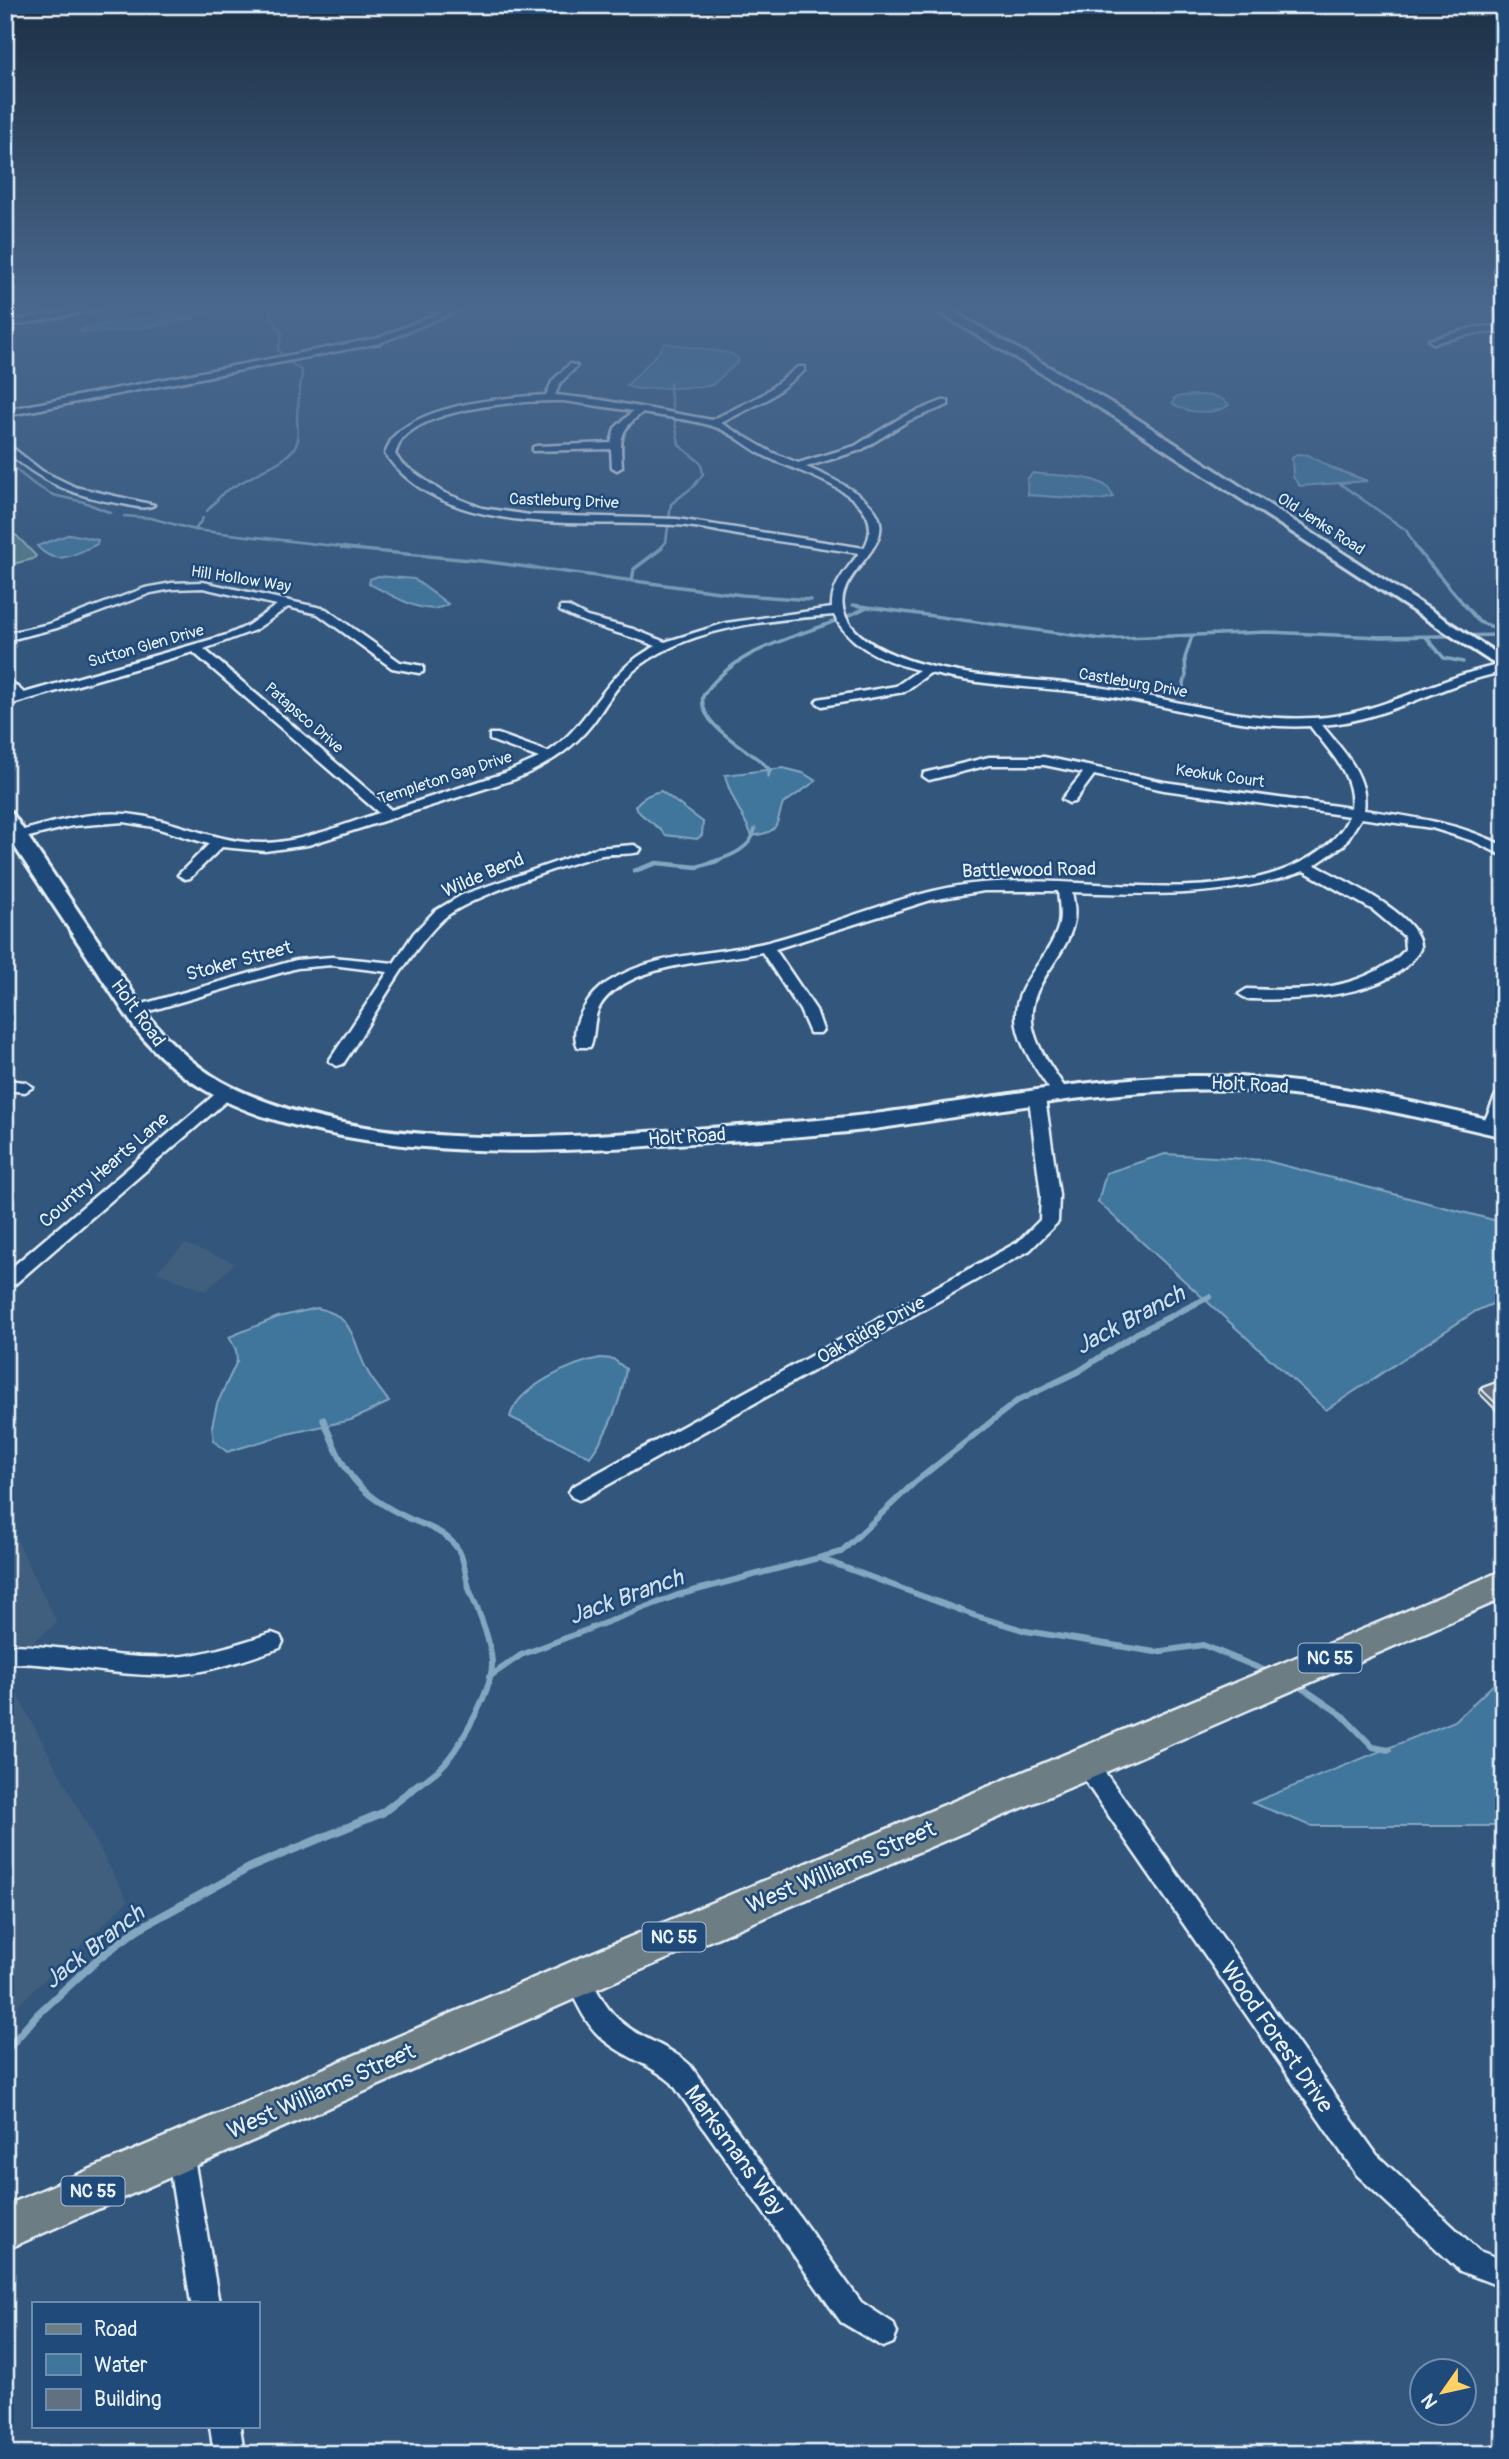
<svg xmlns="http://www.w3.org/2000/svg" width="1509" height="2459" font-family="Pangolin,sans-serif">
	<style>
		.built { fill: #415e7e }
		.green { fill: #537f88; stroke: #9eb8c0; stroke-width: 2 }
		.water { fill: #3f769c; stroke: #83a7c1; stroke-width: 2 }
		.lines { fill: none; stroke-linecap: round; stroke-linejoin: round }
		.stream-far4 { stroke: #83a7c1; stroke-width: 2.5 }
		.stream-far3 { stroke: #83a7c1; stroke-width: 3.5 }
		.stream-far2 { stroke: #83a7c1; stroke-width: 4.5 }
		.stream-far1 { stroke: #83a7c1; stroke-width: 6 }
		.stream { stroke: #83a7c1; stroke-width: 8 }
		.street-casing { stroke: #e8f1f8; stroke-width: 5 }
		.secondary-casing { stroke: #e8f1f8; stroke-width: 6 }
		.primary-casing { stroke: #e8f1f8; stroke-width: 5 }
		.street { fill: #1f4a7a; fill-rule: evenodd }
		.secondary { fill: #1f4a7a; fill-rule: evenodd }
		.primary { fill: #6d7d84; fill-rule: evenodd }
		.wall { fill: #546170; stroke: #e8f1f8; stroke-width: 2 }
		.building { fill: #627182; stroke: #e8f1f8; stroke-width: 2 }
		.labels { text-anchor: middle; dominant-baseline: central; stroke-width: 5; stroke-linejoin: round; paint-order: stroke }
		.far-street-label { font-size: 16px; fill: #e8f1f8; stroke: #1f4a7a }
		.shield { fill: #1f4a7a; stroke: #acbfd2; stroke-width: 2 }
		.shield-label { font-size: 18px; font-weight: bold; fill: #e8f1f8 }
		.street-label { font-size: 19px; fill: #e8f1f8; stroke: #1f4a7a }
		.near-street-label { font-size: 23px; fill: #e8f1f8; stroke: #1f4a7a }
		.near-water-label { font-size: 24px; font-style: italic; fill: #cfdfea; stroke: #1f4a7a }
	</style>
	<rect width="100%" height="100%" fill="#33567c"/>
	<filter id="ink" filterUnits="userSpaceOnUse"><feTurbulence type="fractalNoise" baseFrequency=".0143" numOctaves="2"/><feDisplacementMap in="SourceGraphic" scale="14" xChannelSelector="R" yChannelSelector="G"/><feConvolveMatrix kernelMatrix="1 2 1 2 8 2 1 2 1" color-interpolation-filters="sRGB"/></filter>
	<g filter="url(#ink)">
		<g class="built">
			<polygon points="185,1244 235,1263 206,1291 156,1272"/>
			<polygon points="5,1515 57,1623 5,1663"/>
			<polygon points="5,1672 128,1901 5,2017"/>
		</g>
		<polygon class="green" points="16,535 36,556 33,559 5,566 5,537"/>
		<g class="water">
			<path d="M198 308 212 310C197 322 99 337 80 331L85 328Z"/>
			<polygon points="664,343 729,353 738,358 738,362 712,385 703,387 638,389 626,386 659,352"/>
			<path d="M1182 396C1197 395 1219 392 1229 405 1216 415 1187 414 1173 404L1174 398Z"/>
			<polygon points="1297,454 1308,455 1334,469 1368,481 1300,486 1293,477 1292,458"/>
			<path d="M1033 473C1055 477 1108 472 1113 497L1101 500 1028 495 1027 479Z"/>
			<path d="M70 534 98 540 97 544C76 554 56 568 37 546Z"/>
			<path d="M378 576 414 579 448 604C425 619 392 594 369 584L370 579Z"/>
			<path d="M783 768 803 773 816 781 783 804C775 824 782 832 752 836 744 816 729 796 725 775Z"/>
			<path d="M661 791 703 822 702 835 697 839 665 835C658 824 640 818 635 806 642 797 650 793 661 791Z"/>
			<polygon points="1165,1154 1263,1160 1501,1222 1504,1224 1504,1299 1476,1311 1326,1410 1098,1202 1106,1173"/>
			<path d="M317 1308C358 1316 352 1346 369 1374 375 1384 383 1393 389 1402L351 1420 287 1434 227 1452 214 1441 212 1426 217 1404 237 1361 236 1350 229 1337 278 1317Z"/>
			<path d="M600 1358 613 1359 626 1369C622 1399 608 1433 590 1457L510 1417C517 1387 573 1363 600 1358Z"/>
			<polygon points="1500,1678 1504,1679 1504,1826 1312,1826 1252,1803 1455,1721"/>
		</g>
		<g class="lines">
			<g class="stream-far4">
				<polyline points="272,307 271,316 282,334 278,349 283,358"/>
				<polyline points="5,461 35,485 53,495 84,502 111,513"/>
				<polyline points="1339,483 1406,530 1417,549"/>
				<polyline points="207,511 224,492 282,460 295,448 298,440 297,415 302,371 288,361"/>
				<polyline points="124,516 151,518 195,530 360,549"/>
				<polyline points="195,530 203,518"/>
				<path d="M660 549 666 542 671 504 694 486 703 474 701 463 679 445C676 423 670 405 670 383"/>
			</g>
			<g class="stream-far3">
				<polyline points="341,548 481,561 742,595 811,600"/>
				<polyline points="1416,548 1479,622 1504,631"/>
				<polyline points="632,581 634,569 662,548"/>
				<polyline points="853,605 1101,639 1267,632 1381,637 1504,635"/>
				<polyline points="1426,637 1444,658 1463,662"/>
				<polyline points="1181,695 1186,676 1185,658 1192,636"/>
				<path d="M768 776 770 770 763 763C745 748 697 723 703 696 739 641 814 636 867 607"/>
				<path d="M715 861C731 856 752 848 755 829"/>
			</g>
			<polyline class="stream-far2" points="634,871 657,863 697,867 720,860"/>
			<g class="stream-far1">
				<path d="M323 1419C346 1475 354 1492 410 1519 424 1525 442 1531 452 1542 466 1555 464 1574 470 1591 479 1614 490 1637 492 1662 493 1689 463 1741 446 1762 438 1772 426 1779 417 1786"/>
				<polyline points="819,1558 976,1616 1026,1631 1155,1652 1203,1645 1271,1673"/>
				<polyline points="489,1677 521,1655 678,1595 841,1552 914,1483 1017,1401 1079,1371 1137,1333 1209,1297"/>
				<polyline points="1298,1685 1342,1715 1373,1747 1389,1750"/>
			</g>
			<polyline class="stream" points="5,2052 37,2015 100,1957 138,1929 251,1867 382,1813 419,1784"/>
			<g class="street-casing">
				<g id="street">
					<polygon points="91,307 111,307 5,327 5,322"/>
					<polygon points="454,307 466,307 380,343 5,416 5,410 378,338"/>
					<polygon points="1504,326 1504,332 1476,333 1433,343 1429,340 1476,327"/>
					<path d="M570 364 577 366 560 383 555 395 601 400 712 420 762 395 798 367H804V371L768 399 721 423 771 452 798 463 855 446 902 417 942 401H948V405L908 421 861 450 806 467C969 535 807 563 850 624 865 645 895 656 918 663 976 680 1037 678 1097 687 1173 698 1248 725 1327 717 1386 711 1443 675 1504 664V672C1442 683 1386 721 1322 725 1342 750 1369 776 1364 810 1413 817 1459 823 1504 846V856L1473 841 1432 828 1361 818 1344 845 1315 865C1340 879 1424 915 1420 949 1394 998 1295 1001 1247 999L1239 994 1247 989C1293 991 1339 992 1380 969 1389 963 1399 959 1405 949L1404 936 1373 910 1304 871C1228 898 1151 895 1072 892 1074 902 1076 914 1073 924 1065 961 1024 986 1033 1028 1038 1052 1056 1073 1069 1094L1061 1099 1055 1097C1041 1076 1022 1052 1017 1026 1009 985 1050 961 1059 924 1061 913 1059 902 1058 891H984L931 900 775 949 816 1010 823 1030 820 1033H810L800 1010 762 952C717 962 627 962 600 1006 592 1019 596 1035 590 1047H578C567 1025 591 992 610 981 656 952 716 955 768 942 840 924 907 890 981 883 1074 875 1169 899 1261 877 1293 869 1336 849 1349 816L1164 790 1094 775 1074 802 1069 803 1062 799 1083 773 1044 765H989L929 780 923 776 924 773 989 757H1044L1164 782 1351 808C1355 775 1328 750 1310 726 1236 730 1166 703 1094 694 1039 686 984 687 930 673L904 692 822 706 816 702 818 699 896 686 919 670C886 662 849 647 834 615 768 620 683 627 631 673 615 687 605 707 592 724 571 751 545 766 515 779L308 845 265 851 222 847 190 878 185 879 178 875 209 844 153 827 124 822 72 826 5 843V835C49 824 96 807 141 816 184 824 222 844 266 843 306 841 342 825 379 813L193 652 5 706V698L14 696 5 687V676L24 693 227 635 247 626 277 605 203 588 172 589 151 593 57 628 5 641V634L49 624 145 588 172 583 203 582 326 609 400 662 423 666V672L419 673 392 668 318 614 288 607 255 630 204 649 391 810 505 773 539 758 490 740V734H498L548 752C593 722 603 672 656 646 624 633 590 627 560 611V607H568L587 617 633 629 665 642 726 623 832 608C831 585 846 571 859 553 819 547 778 541 738 535 717 531 696 526 675 525 583 519 446 540 385 454 388 448 390 440 395 435 430 403 501 398 546 395L553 380ZM564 401 633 411 615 428 611 443 536 446 533 447V451L611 449 612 467 617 470 622 467C620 439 619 430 642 413 665 417 689 419 712 426 731 431 746 446 763 455 796 473 895 495 864 548L677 519 530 515 482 508 442 492 401 463 395 454C397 449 399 443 402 439 430 407 523 400 564 401Z"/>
					<path d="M5 442 42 471 75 487 154 505C146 510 133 506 123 504 76 497 40 482 5 450Z"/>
					<path d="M634 845 641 849 639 852C627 855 614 853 602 855 568 863 466 898 443 919 406 954 372 1021 343 1064L337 1066 329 1061 388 972 332 965 297 968 139 1014H129L126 1011 129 1008 296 960 332 957 394 963 414 933 435 911 462 895 596 848Z"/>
					<polygon points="5,1080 25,1082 33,1087 25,1092 5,1090"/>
					<polygon points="226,1088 232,1090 234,1093 232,1096 15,1284 5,1285 5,1273 220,1090"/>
					<path d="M1504 1090C1504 1106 1504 1117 1496 1131H1484L1482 1127 1496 1095Z"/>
					<polygon points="1037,1093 1045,1098 1059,1195 1058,1222 1030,1250 586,1497 579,1500 572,1497 569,1492 572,1487 1018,1242 1040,1220 1041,1195 1029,1098"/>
					<path d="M272 1633 280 1636 283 1642 280 1648C245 1660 208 1673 171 1675 115 1677 61 1662 5 1663V1645C61 1644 116 1660 172 1657 206 1655 240 1643 272 1633Z"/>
					<polygon points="1086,1754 1094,1757 1377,2155 1479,2251 1504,2260 1504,2288 1460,2271 1357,2175 1078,1771 1075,1764 1078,1757"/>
					<path d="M579 1968 588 1972C597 1991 607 2012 625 2025 646 2041 671 2047 690 2065L861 2302 893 2323 897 2333 893 2343 883 2347 841 2322 672 2083C652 2065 626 2058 605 2041 586 2026 576 2002 566 1980L570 1972Z"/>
					<polygon points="180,2140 189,2144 193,2153 219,2303 191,2303 167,2153 171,2144"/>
					<polygon points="210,2426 240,2426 244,2454 214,2454"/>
				</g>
			</g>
			<g class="secondary-casing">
				<g id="secondary">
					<polygon points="930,307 945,307 1125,411 1504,658 1504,670 1115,417"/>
					<path d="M5 811 12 813 152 1021C174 1047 201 1072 232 1087 365 1151 536 1139 680 1130 747 1125 815 1122 882 1113 983 1100 1084 1078 1187 1076 1295 1074 1399 1098 1504 1123V1137C1398 1112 1292 1086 1183 1090 1079 1093 977 1115 874 1129 809 1137 743 1140 677 1144 550 1153 420 1158 297 1126 265 1118 233 1107 205 1090 178 1074 156 1054 136 1030L5 832Z"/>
				</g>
			</g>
			<g class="primary-casing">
				<polygon id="primary" points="1504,1570 1504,1598 1099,1775 615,1981 5,2250 5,2206 587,1955"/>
			</g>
			<use href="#street" class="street"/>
			<use href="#secondary" class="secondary"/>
			<use href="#primary" class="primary"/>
		</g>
		<polygon class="wall" points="1504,1379 1504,1418 1479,1393 1480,1388"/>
		<polygon class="building" points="1504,1379 1504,1411 1480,1388"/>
	</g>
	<linearGradient id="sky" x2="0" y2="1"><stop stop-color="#1c2f44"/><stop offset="0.47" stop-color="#4a688e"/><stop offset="1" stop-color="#4a688e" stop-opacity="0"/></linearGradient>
	<rect width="1509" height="652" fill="url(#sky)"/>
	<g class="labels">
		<g class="far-street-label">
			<text transform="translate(564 501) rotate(2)">Castleburg Drive</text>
			<text transform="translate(1321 524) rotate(33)">Old Jenks Road</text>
			<text transform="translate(241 579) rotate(9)">Hill Hollow Way</text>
			<text transform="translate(146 646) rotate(-16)">Sutton Glen Drive</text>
			<text transform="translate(1133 683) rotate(10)">Castleburg Drive</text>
			<text transform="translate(304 718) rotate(41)">Patapsco Drive</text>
			<text transform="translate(1220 776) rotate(8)">Keokuk Court</text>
			<text transform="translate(445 778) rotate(-18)">Templeton Gap Drive</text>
		</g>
		<g class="shield">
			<rect x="1298.5" y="1643.5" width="63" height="29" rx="5"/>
			<rect x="642.5" y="1922.5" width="63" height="29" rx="5"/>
			<rect x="61.5" y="2176.5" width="63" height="29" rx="5"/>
		</g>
		<g class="shield-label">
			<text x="1330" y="1658">NC 55</text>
			<text x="674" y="1937">NC 55</text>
			<text x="93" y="2191">NC 55</text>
		</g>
		<g class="street-label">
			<text transform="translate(1029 870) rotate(-1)">Battlewood Road</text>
			<text transform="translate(483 875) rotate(-23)">Wilde Bend</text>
			<text transform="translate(239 961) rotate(-15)">Stoker Street</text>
			<text transform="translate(138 1013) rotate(54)">Holt Road</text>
			<text transform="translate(1250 1085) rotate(3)">Holt Road</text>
			<text transform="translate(687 1137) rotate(-4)">Holt Road</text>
			<text transform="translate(104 1170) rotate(-41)">Country Hearts Lane</text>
			<text transform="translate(871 1330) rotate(-29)">Oak Ridge Drive</text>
		</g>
		<g class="near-street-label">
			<text transform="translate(841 1867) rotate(-23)">West Williams Street</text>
			<text transform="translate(1277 2037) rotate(55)">Wood Forest Drive</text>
			<text transform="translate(321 2091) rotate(-24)">West Williams Street</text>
			<text transform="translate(735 2150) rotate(54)">Marksmans Way</text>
		</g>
		<g class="near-water-label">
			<text transform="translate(1130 1320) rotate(-28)">Jack Branch</text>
			<text transform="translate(626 1597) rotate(-20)">Jack Branch</text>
			<text transform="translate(94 1947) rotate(-38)">Jack Branch</text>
		</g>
	</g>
	<rect width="1509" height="2459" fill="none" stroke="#1f4a7a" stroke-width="28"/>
	<rect x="14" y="14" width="1481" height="2431" fill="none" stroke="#e8f1f8" stroke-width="2.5" filter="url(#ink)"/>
	<rect x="32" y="2302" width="228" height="126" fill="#1f4a7a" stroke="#6f8dac" stroke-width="2"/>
	<rect x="46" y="2324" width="35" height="10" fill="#6d7d84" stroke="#6f8dac" stroke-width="2"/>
	<text x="94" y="2336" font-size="21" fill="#e8f1f8">Road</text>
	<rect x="46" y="2354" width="35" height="21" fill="#3f769c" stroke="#6f8dac" stroke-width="2"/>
	<text x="94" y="2372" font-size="21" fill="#e8f1f8">Water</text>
	<rect x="46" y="2389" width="35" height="21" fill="#627182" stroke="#6f8dac" stroke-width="2"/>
	<text x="94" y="2406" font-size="21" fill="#e8f1f8">Building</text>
	<g transform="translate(1443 2392) rotate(236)"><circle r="33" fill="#1f4a7a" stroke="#6f8dac" stroke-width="2"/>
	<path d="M0-5L12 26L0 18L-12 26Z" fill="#ffd166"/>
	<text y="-10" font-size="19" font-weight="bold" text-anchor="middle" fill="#e8f1f8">N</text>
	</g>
</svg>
